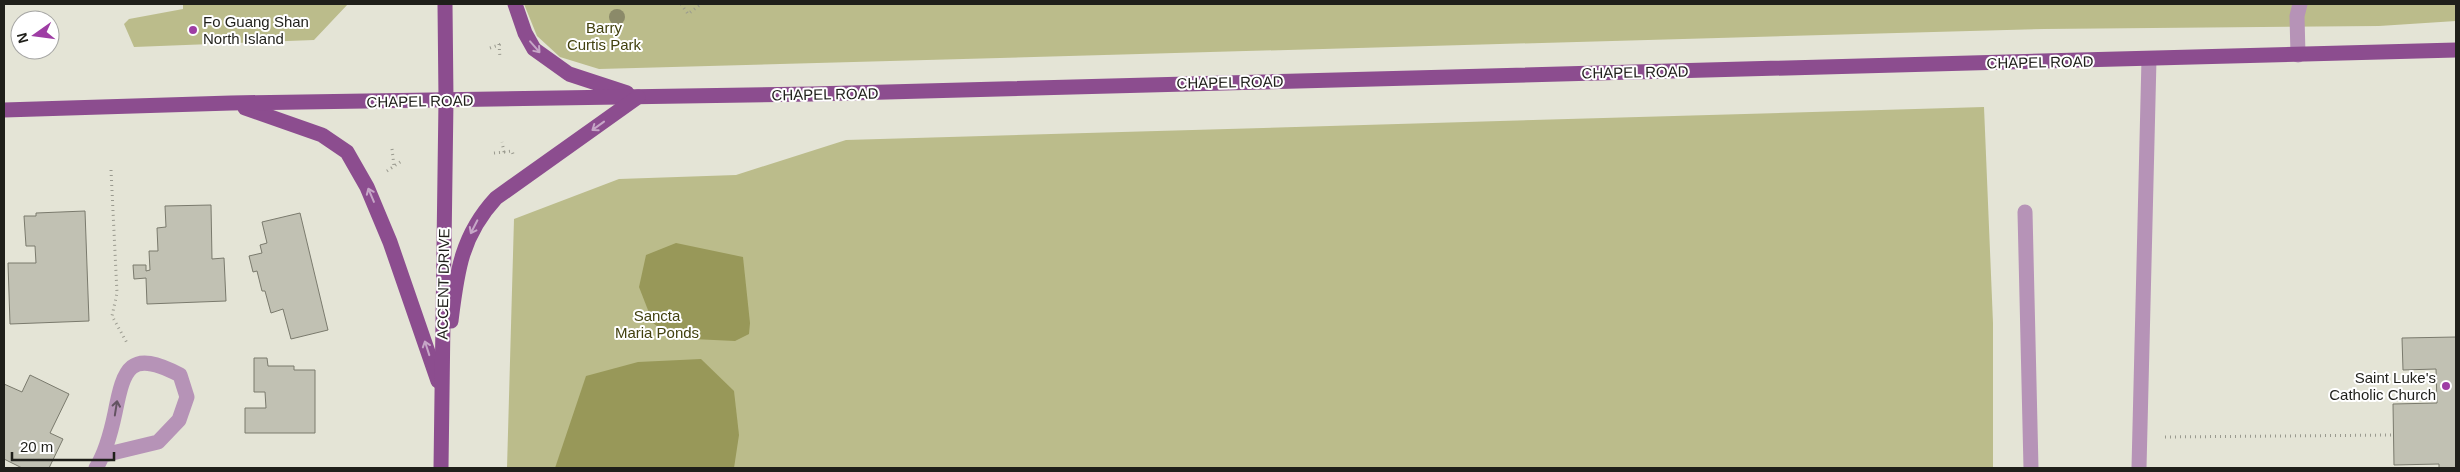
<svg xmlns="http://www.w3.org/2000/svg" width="2460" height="472" font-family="Arial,sans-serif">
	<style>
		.green { fill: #bbbc8b }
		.water { fill: #989859 }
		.building { fill: #c1c1b3; stroke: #7a7a6d }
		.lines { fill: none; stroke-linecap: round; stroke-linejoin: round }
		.path { stroke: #9a9a8f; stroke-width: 3; stroke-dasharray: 1 4; stroke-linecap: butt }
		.minor { stroke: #b693b7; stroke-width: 15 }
		.major { stroke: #8c4d8f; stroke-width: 15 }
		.tree { fill: #8b8a69 }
		.oneway { stroke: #c6a6c7 }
		.oneway2 { stroke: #635361 }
		.poi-dot { fill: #9e3da4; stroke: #fff; stroke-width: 2 }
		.labels { text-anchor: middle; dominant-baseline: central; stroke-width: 4; stroke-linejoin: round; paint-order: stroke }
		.poi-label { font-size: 15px; fill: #1f1f1a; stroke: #fff; text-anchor: start }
		.park-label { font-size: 15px; fill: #42410f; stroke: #fff }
		.street-label { font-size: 15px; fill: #1f1f1a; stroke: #fff }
	</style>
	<rect width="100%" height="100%" fill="#e4e4d6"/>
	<g class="green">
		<polygon points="183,4 348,4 314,40 134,47 124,24 129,19 183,9"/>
		<polygon points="524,4 2456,4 2456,21 2379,26 2044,29 599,69 560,57 537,36"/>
		<polygon points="1984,107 1993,323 1993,468 507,468 514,219 619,179 736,175 846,140"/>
	</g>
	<g class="water">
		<polygon points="676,243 743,257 750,323 749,334 735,341 672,338 653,323 639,287 646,255"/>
		<polygon points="701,359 734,391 739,435 734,468 555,468 586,376 638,362"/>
	</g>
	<g class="building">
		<polygon points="211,205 212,259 224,258 226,301 147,304 146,278 134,279 133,265 146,265 146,271 150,270 149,251 158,251 157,228 166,227 165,206"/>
		<polygon points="85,211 89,321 10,324 8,263 36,263 35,246 26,246 24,216 36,216 36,213"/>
		<polygon points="300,213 328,330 291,339 283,309 271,313 265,291 262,291 257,271 253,272 249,256 262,253 260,245 267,243 262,222"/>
		<polygon points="2456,337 2456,468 2439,468 2439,464 2394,465 2393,404 2437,403 2436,369 2403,370 2402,338"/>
		<polygon points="254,358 267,358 268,366 294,366 294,370 315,370 315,433 245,433 245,408 266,408 265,392 254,392"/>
		<polygon points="30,375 69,394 50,433 63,439 49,468 22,468 4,459 4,384 22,392"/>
	</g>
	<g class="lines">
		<g class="path">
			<polyline points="681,4 688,14 701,4"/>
			<polyline points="499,44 500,58"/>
			<polyline points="490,48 504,43"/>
			<polyline points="392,149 394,166"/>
			<polyline points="504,152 512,151 513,154"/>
			<polyline points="494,153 504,152 502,142"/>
			<polyline points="111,170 117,293 112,316 127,343"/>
			<polyline points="387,171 403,160"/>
			<polyline points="2165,437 2394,435"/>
		</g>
		<g class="minor">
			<polyline points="2298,55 2297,16 2300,4"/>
			<polyline points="2025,212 2031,468"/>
			<path d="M96 468C106 452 111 432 115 413 124 367 130 349 180 375L187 397 179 420 158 442 104 455"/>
			<polyline points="2139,468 2149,59"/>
		</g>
		<g class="major">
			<polyline points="515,4 525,33 534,49 569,74 627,93"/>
			<polyline points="245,108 322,135 347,152 367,187 390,242 438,381"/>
			<polyline points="4,110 231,103 812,94 2456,50"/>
			<path d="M451 321C457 272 461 236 496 198L638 97"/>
			<polyline points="441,468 446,100 445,4"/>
		</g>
	</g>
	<circle class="tree" cx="617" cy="17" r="8"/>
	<defs><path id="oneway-shaft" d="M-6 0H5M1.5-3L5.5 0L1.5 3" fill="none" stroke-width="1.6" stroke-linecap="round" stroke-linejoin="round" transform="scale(1.25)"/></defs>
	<g class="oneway">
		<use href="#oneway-shaft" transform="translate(535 47) rotate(49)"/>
		<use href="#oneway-shaft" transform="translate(598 126) rotate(144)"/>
		<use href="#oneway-shaft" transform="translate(371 195) rotate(-113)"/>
		<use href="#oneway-shaft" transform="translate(474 227) rotate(117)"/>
		<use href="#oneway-shaft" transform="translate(427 348) rotate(-108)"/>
	</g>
	<use class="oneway2" href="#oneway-shaft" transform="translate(116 408) rotate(-81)"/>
	<g class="poi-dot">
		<circle cx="193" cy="30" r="5"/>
		<circle cx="2446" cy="386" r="5"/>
	</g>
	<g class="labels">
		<g class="poi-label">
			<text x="203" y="21">Fo Guang Shan<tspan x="203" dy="17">North Island</tspan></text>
			<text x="2436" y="377" text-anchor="end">Saint Luke's<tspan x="2436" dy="17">Catholic Church</tspan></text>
		</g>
		<g class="park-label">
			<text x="604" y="27">Barry<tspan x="604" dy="17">Curtis Park</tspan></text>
			<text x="657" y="315">Sancta<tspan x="657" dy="17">Maria Ponds</tspan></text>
		</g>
		<g class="street-label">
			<text transform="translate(2040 62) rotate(-1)">CHAPEL ROAD</text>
			<text transform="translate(1635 72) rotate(-1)">CHAPEL ROAD</text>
			<text transform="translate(1230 82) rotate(-1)">CHAPEL ROAD</text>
			<text transform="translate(825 94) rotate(-1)">CHAPEL ROAD</text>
			<text transform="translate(420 101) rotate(-1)">CHAPEL ROAD</text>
			<text transform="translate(443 284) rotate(-89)">ACCENT DRIVE</text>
		</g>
	</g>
	<rect width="2460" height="472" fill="none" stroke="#1f1f1a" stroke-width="10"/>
	<g transform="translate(35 35) rotate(256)"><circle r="24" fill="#ffffff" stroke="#a5a5a3"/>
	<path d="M0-4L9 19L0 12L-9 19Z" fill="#9e3da4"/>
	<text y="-8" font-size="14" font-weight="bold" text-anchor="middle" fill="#1f1f1a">N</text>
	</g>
	<path d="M12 452v8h102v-8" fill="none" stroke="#1f1f1a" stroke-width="2.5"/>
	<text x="20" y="452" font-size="15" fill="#1f1f1a" stroke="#ffffff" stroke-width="4" paint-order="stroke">20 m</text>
</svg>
